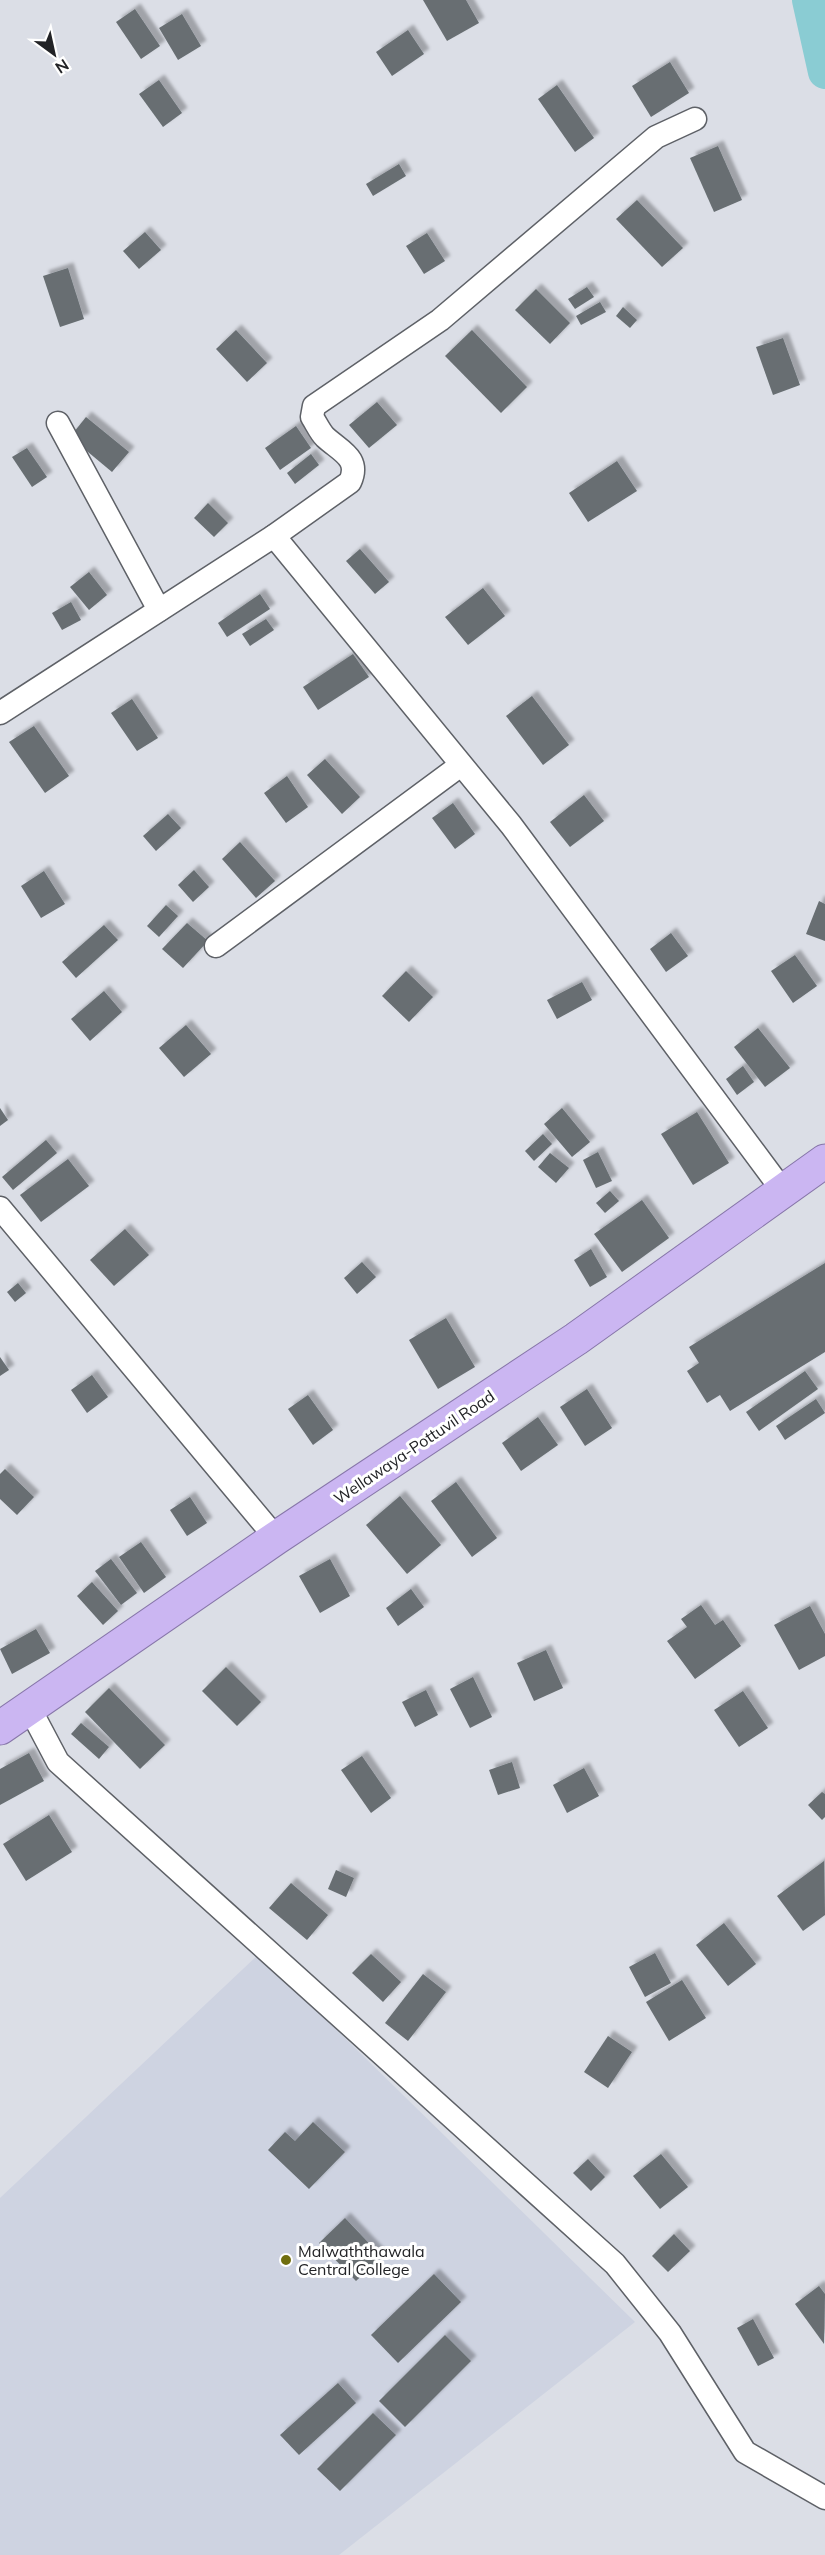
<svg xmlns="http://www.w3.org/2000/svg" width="825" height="2555" font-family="Mulish,sans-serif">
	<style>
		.built { fill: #ced3e1 }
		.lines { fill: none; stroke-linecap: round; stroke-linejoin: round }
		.river { stroke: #8accd3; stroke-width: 34 }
		.building { fill: #676e72; filter: url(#shadow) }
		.minor-casing { stroke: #5e6167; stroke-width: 25 }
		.trunk-casing { stroke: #8776a9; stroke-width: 35 }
		.minor { stroke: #fff; stroke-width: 22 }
		.trunk { stroke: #cbb6f2; stroke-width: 33 }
		.poi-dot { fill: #706e0e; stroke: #fff; stroke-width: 2 }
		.labels { text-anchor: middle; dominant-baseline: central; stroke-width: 6; stroke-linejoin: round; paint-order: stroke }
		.street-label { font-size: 16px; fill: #222326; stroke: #fff }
		.poi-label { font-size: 16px; fill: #222326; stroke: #fff; text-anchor: start }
	</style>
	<defs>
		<filter id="shadow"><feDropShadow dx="5.5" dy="-5.5" stdDeviation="1.5" flood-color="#0004"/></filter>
	</defs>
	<rect width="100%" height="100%" fill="#dbdee6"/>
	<polygon class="built" points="259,1954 635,2322 339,2555 0,2555 0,2198"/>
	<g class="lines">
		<polyline class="river" points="809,0 825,72"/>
	</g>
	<g class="building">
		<polygon points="423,0 466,0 479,23 447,41"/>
		<polygon points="135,9 160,46 141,59 116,22"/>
		<polygon points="182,14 201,46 178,60 159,28"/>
		<polygon points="408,30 424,54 392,76 376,52"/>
		<polygon points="670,62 689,93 651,117 632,86"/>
		<polygon points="159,80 182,113 163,127 139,94"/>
		<polygon points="557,85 594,138 575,152 538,99"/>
		<polygon points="718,146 742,200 714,212 690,158"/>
		<polygon points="399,164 406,176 373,196 366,184"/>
		<polygon points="637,200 683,248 662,267 616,219"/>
		<polygon points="145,232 161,250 139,269 123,251"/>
		<polygon points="427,233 445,261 424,274 406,246"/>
		<polygon points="68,268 84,319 60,327 43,276"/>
		<polygon points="587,287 594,297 575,309 568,299"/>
		<polygon points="536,289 570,323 550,344 515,310"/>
		<polygon points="600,302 606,312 581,325 576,316"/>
		<polygon points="623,307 637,320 630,328 616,316"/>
		<polygon points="236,330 267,363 247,382 216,349"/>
		<polygon points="472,330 527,387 501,413 445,356"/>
		<polygon points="783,338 800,385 773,395 756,347"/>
		<polygon points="377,402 397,425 369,448 349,425"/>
		<polygon points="86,417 129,452 112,472 70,437"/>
		<polygon points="296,426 311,448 280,470 265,448"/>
		<polygon points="27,448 47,477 32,487 12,457"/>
		<polygon points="311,454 319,465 295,484 287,473"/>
		<polygon points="617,461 637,491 588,522 569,493"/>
		<polygon points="208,503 228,523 214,537 194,518"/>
		<polygon points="360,549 389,582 375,594 346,561"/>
		<polygon points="89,572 107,595 89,610 70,587"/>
		<polygon points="483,588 505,616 468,645 445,617"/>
		<polygon points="260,594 270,609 227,637 218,623"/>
		<polygon points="71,602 81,620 62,630 52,613"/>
		<polygon points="266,619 274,630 250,646 242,634"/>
		<polygon points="353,654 369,677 318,710 303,687"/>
		<polygon points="532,696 569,745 543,765 506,716"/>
		<polygon points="132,699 158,738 137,751 111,713"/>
		<polygon points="34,726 69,776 45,793 9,742"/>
		<polygon points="325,759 360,797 342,814 307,775"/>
		<polygon points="287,776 308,807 286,823 264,793"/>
		<polygon points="584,795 604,821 570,847 550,822"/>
		<polygon points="453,803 475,834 455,849 432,818"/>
		<polygon points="168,814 181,828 156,851 143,836"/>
		<polygon points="240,842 275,881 256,898 222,859"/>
		<polygon points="194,870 209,887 193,902 178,885"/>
		<polygon points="44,871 65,904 41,918 21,886"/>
		<polygon points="819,901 825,904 825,941 806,934"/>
		<polygon points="166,905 178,916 159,937 147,926"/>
		<polygon points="187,923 208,941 183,968 162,949"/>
		<polygon points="104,925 118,940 76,978 62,962"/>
		<polygon points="671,933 688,956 666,972 650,949"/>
		<polygon points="795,955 817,986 793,1003 771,971"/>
		<polygon points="406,971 433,997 409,1022 382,996"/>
		<polygon points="582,982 592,1000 557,1019 547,1000"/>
		<polygon points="104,991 122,1012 90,1041 71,1019"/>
		<polygon points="186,1025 211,1054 184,1077 159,1048"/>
		<polygon points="758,1028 790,1068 765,1087 734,1047"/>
		<polygon points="743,1066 754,1082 737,1095 726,1079"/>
		<polygon points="0,1108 8,1120 0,1126"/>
		<polygon points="562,1108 590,1142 572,1157 544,1124"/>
		<polygon points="697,1112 729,1163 693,1185 661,1134"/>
		<polygon points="543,1134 552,1144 534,1161 525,1151"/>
		<polygon points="46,1140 57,1153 13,1190 2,1177"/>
		<polygon points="598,1152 612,1181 596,1188 583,1160"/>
		<polygon points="550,1153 569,1168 556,1183 538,1167"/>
		<polygon points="68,1159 89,1186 41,1222 20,1195"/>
		<polygon points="610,1191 619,1201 605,1213 596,1203"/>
		<polygon points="642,1200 669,1238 622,1272 594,1234"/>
		<polygon points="125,1229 149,1255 114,1286 90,1260"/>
		<polygon points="591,1249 607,1277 590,1287 574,1260"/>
		<polygon points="362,1262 376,1277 357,1294 344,1278"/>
		<polygon points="825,1263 825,1352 730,1411 720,1395 707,1403 687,1371 699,1363 689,1347"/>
		<polygon points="18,1283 26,1293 15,1302 7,1292"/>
		<polygon points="446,1318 475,1367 438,1389 409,1340"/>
		<polygon points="0,1357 9,1370 0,1376"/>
		<polygon points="805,1371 818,1389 759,1431 746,1412"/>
		<polygon points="92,1375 108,1397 87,1413 71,1390"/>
		<polygon points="587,1389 612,1428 585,1446 560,1407"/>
		<polygon points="308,1395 333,1430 313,1445 288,1409"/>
		<polygon points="816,1399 825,1413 785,1440 776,1426"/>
		<polygon points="538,1417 558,1445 521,1471 502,1443"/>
		<polygon points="5,1469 34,1497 17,1515 0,1499 0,1474"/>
		<polygon points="456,1482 497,1538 472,1557 431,1501"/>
		<polygon points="400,1496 441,1545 407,1574 366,1525"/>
		<polygon points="190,1497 207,1523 187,1536 170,1510"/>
		<polygon points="141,1542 166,1577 144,1593 119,1557"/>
		<polygon points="111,1559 137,1593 121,1605 95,1571"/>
		<polygon points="330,1559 350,1596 320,1613 299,1576"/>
		<polygon points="92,1582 118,1611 103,1625 77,1596"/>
		<polygon points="411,1589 424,1607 398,1626 386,1608"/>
		<polygon points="701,1605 715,1625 723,1620 741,1646 695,1679 667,1641 687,1627 681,1619"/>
		<polygon points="810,1606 825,1634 825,1656 799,1670 774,1625"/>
		<polygon points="36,1629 50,1653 12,1674 0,1649"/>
		<polygon points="546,1650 563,1688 534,1701 517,1663"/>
		<polygon points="226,1667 261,1702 237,1726 202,1691"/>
		<polygon points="473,1677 492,1717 470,1728 450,1689"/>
		<polygon points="109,1688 165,1745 140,1769 85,1712"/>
		<polygon points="426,1690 438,1715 415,1727 402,1702"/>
		<polygon points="743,1691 768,1728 739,1747 714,1710"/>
		<polygon points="81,1723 109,1747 99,1759 71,1734"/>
		<polygon points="29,1753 44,1781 0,1805 0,1769"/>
		<polygon points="362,1756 391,1798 371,1813 341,1770"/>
		<polygon points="512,1762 520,1788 498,1795 489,1770"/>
		<polygon points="584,1768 599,1796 567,1813 553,1785"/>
		<polygon points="822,1792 825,1794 825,1817 822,1820 808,1805"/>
		<polygon points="49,1815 72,1852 26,1881 3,1844"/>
		<polygon points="824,1861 825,1915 803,1931 777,1896"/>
		<polygon points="336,1870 354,1878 346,1897 328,1889"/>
		<polygon points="291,1883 328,1915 307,1940 269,1908"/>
		<polygon points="724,1923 756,1964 728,1986 696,1945"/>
		<polygon points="655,1953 671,1983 645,1997 629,1967"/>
		<polygon points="371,1954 401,1982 383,2002 352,1973"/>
		<polygon points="423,1974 446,1992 408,2041 385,2023"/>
		<polygon points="682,1980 706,2018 669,2041 646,2002"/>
		<polygon points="608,2036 632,2052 608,2088 584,2072"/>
		<polygon points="313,2122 345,2152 309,2189 268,2150 285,2132 295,2141"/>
		<polygon points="661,2154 688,2187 660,2209 633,2176"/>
		<polygon points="588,2159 605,2177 591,2191 573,2173"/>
		<polygon points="345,2218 382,2257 356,2281 319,2243"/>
		<polygon points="674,2234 690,2251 668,2272 652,2256"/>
		<polygon points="434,2274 461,2302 398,2363 371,2335"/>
		<polygon points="819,2286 825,2294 824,2344 795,2304"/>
		<polygon points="753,2319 774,2358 758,2366 737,2328"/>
		<polygon points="445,2335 471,2361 405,2427 379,2401"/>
		<polygon points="338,2383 356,2403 299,2455 280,2435"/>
		<polygon points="373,2413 396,2435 340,2491 317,2469"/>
	</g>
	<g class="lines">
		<g class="minor-casing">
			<g id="minor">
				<polyline points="58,423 159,610"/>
				<polyline points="274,536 511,825 783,1191"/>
				<path d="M0 713 274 536 350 482C361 458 340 451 325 437 320 432 316 423 312 417L314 406 440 320 656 137 695 119"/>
				<polyline points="216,946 461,765"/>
				<polyline points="0,1208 276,1538"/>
				<polyline points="30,1709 58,1762 615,2264 670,2333 745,2452 825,2498"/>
			</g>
		</g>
		<g class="trunk-casing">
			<polyline id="trunk" points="0,1728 276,1538 576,1339 825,1161"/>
		</g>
		<use href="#minor" class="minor"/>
		<use href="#trunk" class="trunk"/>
	</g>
	<circle class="poi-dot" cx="286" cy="2260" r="6"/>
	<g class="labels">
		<g class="street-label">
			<text transform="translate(414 1447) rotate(-34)">Wellawaya-Pottuvil Road</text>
		</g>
		<g class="poi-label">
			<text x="298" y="2251">Malwaththawala<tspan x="298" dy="18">Central College</tspan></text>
		</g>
	</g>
	<g transform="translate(54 54) rotate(147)" stroke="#ffffff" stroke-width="4.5" paint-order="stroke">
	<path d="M0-4.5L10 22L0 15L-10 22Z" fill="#222326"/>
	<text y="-9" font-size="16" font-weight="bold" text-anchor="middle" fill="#222326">N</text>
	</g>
</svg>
